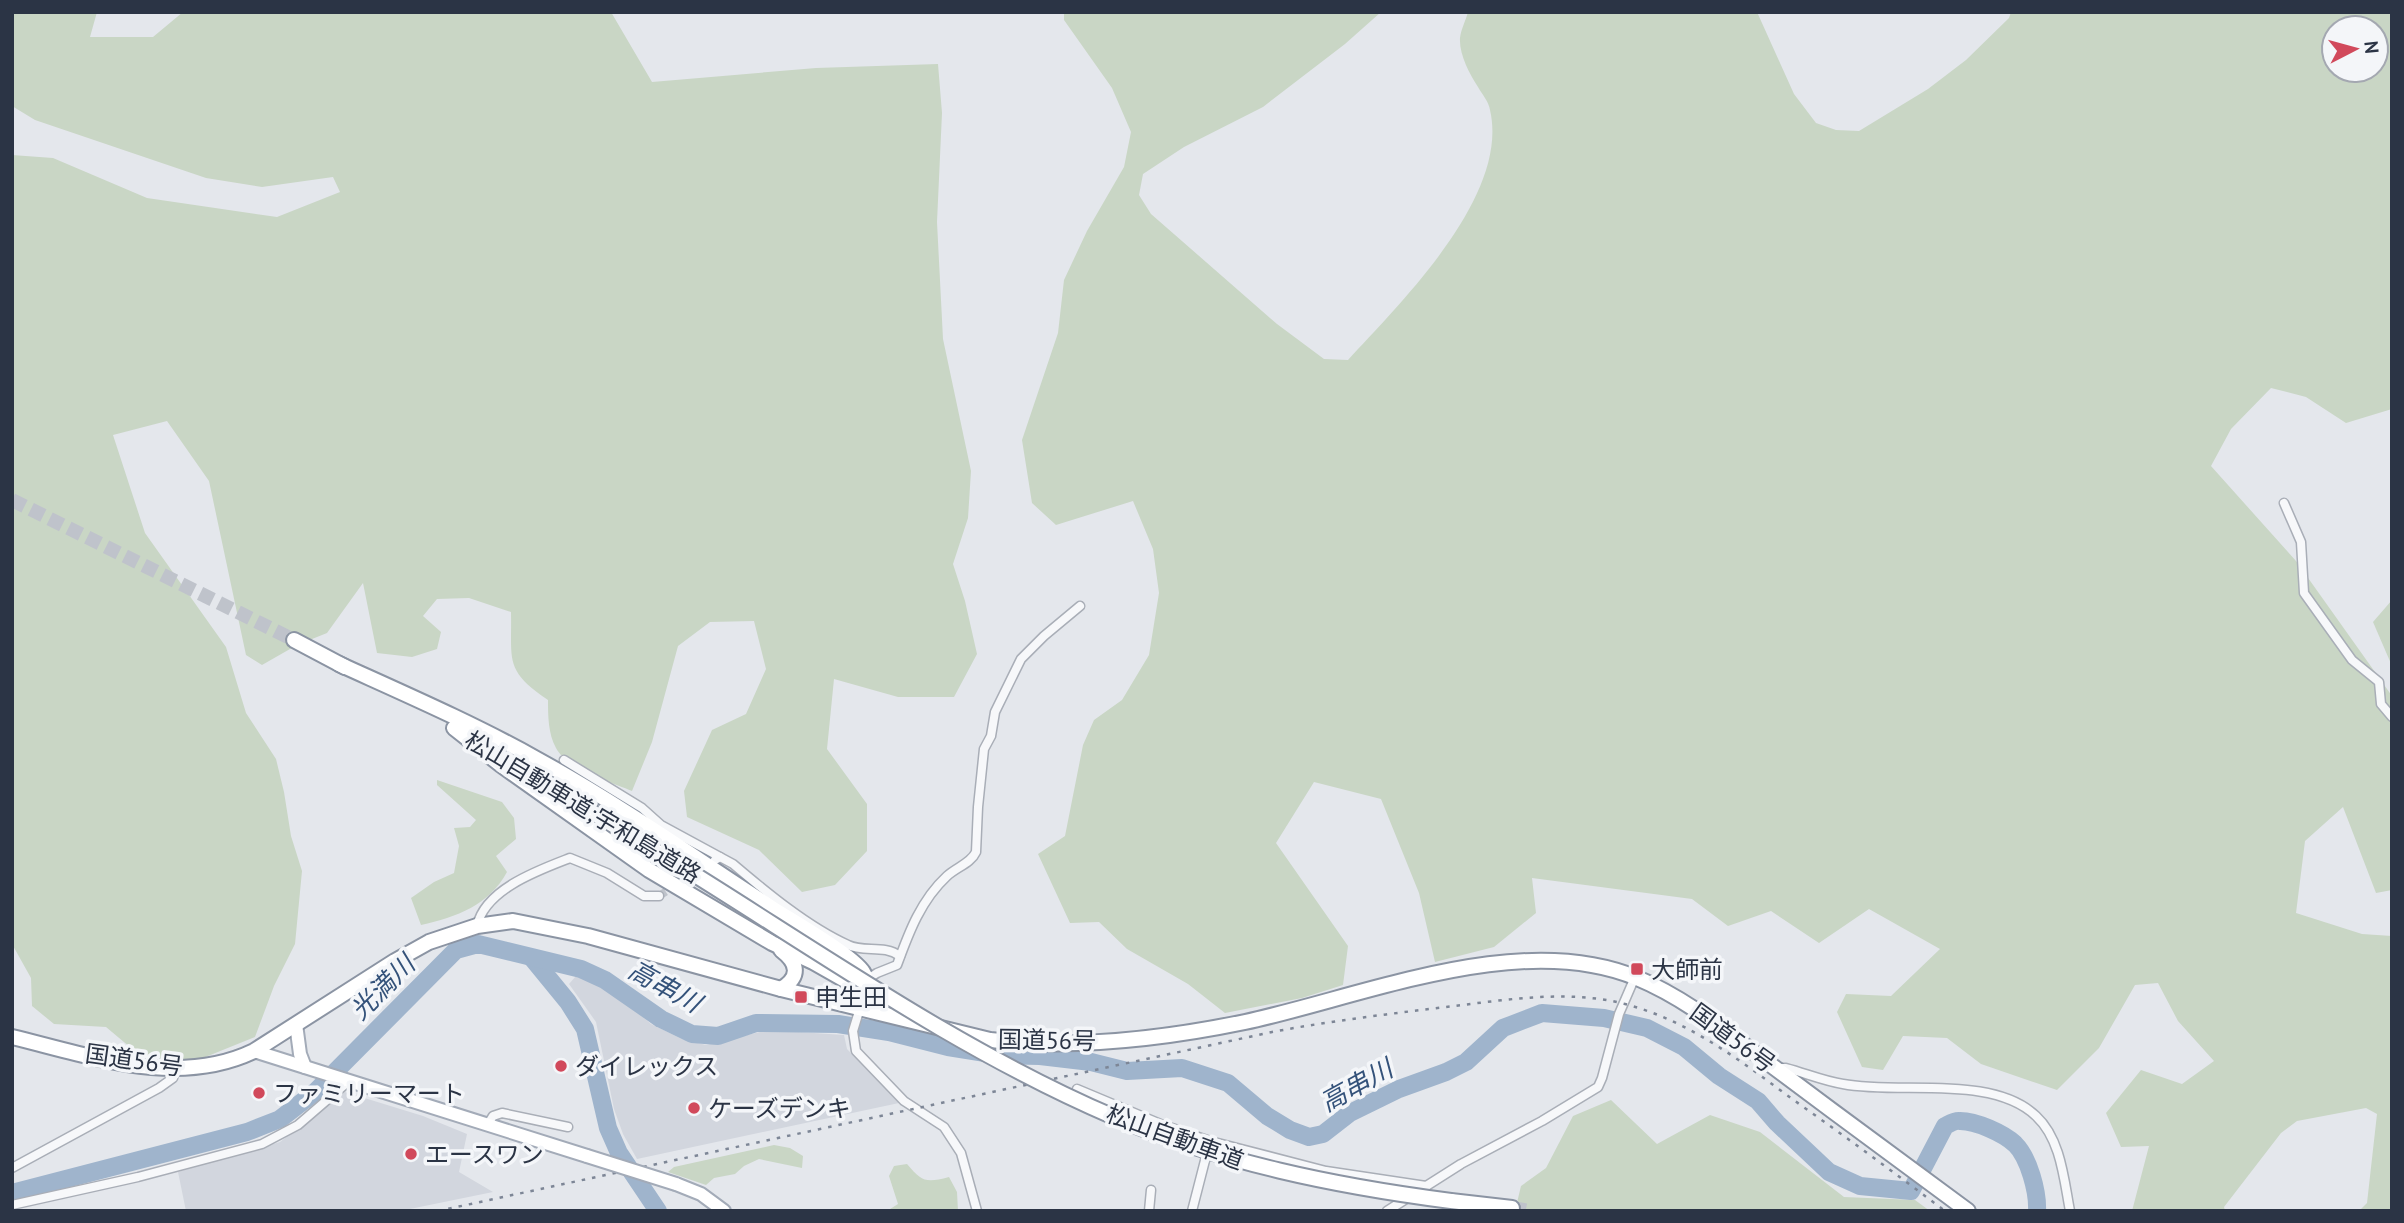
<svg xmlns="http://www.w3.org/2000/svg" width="2404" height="1223" font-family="'PT Sans','Noto Sans JP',sans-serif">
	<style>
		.built { fill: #d2d6de }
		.green { fill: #c9d6c5; fill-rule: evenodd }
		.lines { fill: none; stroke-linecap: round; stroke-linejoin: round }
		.river { stroke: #9fb4cc; stroke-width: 18 }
		.street-tunnel { stroke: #bfc3cb; stroke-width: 8; stroke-dasharray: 8 4; stroke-linecap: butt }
		.highway-tunnel { stroke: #bfc3cb; stroke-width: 14; stroke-dasharray: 14 7; stroke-linecap: butt }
		.street-casing { stroke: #a9aeb7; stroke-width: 11 }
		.primary-casing { stroke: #a3abb8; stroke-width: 16 }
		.highway-casing { stroke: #8b94a3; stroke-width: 18 }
		.street { stroke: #f7f8fa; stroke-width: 8 }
		.primary { stroke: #fff; stroke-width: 12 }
		.highway { stroke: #fff; stroke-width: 14 }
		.rail { stroke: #7d8696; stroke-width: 2.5; stroke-dasharray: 3.5 7; stroke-linecap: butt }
		.primary-bridge-casing { stroke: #a3abb8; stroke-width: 16; stroke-linecap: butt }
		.highway-bridge-casing { stroke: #8b94a3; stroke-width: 18; stroke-linecap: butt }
		.primary-bridge { stroke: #fff; stroke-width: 12 }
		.highway-bridge { stroke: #fff; stroke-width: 14 }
		.poi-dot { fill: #d1495b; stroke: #f4f6f9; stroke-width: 2.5 }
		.labels { text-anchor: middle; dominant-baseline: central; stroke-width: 7; stroke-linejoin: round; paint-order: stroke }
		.street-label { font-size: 24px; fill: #2b3445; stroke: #f4f6f9 }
		.poi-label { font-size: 24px; fill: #2b3445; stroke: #f4f6f9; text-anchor: start }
		.water-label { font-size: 26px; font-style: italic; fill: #34527a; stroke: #f4f6f9 }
	</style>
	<rect width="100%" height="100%" fill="#e4e7ec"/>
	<g class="built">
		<polygon points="576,976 597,984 622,999 651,1024 682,1039 706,1045 768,1030 844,1035 847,1049 899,1103 637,1159 623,1134 614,1109 596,1022 569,984"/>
		<polygon points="345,1092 423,1116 467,1134 459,1172 493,1192 400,1211 186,1211 178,1172 280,1142"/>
	</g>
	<g class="green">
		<path d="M13 12H97L90 37H153L183 12H611L652 82 816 68 938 64 942 113 937 222 943 339 971 471 968 518 953 564 965 601 977 654 954 697H898L834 679 827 749 867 804V851L835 885 802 892 759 850 687 817 684 791 712 730 746 714 766 669 754 621 710 622 678 646 652 742 632 791C611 782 567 769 556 748 548 734 548 715 548 700 504 670 512 661 511 612L469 598 437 599 423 616 441 632 437 649 412 657 377 653 363 583 327 633 297 645 262 665 246 655 209 481 167 421 113 435 145 533 226 647 246 713 276 759 284 792 291 836 302 871 295 944 274 986 255 1037 198 1060 143 1058 106 1027 54 1024 32 1006 31 978 12 944V155L53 158 147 198 277 217 340 192 333 177 262 187 206 178 35 120 12 106Z"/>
		<path d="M1064 12H1381L1345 44 1263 107 1184 147 1143 174 1139 195 1151 214 1277 324 1324 359 1348 360C1401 302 1510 196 1490 110 1489 102 1482 94 1478 87 1469 73 1459 54 1460 38 1461 29 1466 20 1468 12H1757L1794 94 1816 123 1836 130 1859 131 1928 89 1966 60 2009 18 2011 12H2392V409L2346 423 2306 397 2271 388 2231 429 2211 466 2296 561 2392 696V890L2376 893 2343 807 2305 841 2296 913 2362 934 2392 936V1211H2359L2367 1203 2377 1114 2366 1108 2297 1121 2281 1133 2224 1207 2225 1211H2132L2149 1146 2121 1147 2106 1113 2141 1070 2182 1084 2214 1061 2178 1021 2158 983 2135 985 2099 1048 2057 1090 1981 1064 1947 1038 1903 1036 1883 1070 1862 1067 1837 1012 1846 994 1891 996 1940 949 1869 909 1819 943 1771 911 1728 926 1692 899 1532 878 1536 913 1494 947 1435 962 1419 893 1381 799 1314 782 1276 843 1348 946 1343 985 1302 998 1225 1013 1188 984 1127 949 1099 922 1070 923 1038 854 1065 836 1083 745 1094 720 1122 700 1149 655 1159 593 1153 549 1133 501 1056 525 1032 503 1022 440 1058 333 1064 280 1087 231 1124 167 1131 132 1112 88 1064 20ZM2334 28H2376V70H2334Z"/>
		<polygon points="2392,600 2392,666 2373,622"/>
		<path d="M437 780 502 802 514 818 516 839 496 856 507 872C489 905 457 917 421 925L411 898 434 882 454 873 459 846 454 828 470 827 476 820 437 785Z"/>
		<polygon points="1611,1100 1657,1144 1710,1115 1760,1132 1844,1197 1915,1200 1930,1211 1515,1211 1521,1186 1546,1168 1573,1116"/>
		<polygon points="774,1145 790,1148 803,1156 802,1168 759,1159 744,1166 735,1174 714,1178 706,1185 668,1172 674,1167"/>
		<path d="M907 1164C922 1182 926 1183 949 1177L957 1192 958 1211H887L898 1204 889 1176 894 1166Z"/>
	</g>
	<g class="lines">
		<g class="river">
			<polyline points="532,958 568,1002 585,1029 608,1128 619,1153 658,1211"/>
			<path d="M12 1193 247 1132 280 1119 315 1092 456 950 478 944 581 969 605 980 661 1019 692 1034 718 1036 756 1023 838 1024 889 1032 948 1047 998 1055 1040 1056 1091 1062 1127 1071 1182 1068 1228 1083 1267 1116 1290 1130 1309 1137 1323 1134 1350 1113 1399 1089 1446 1072 1466 1062 1503 1028 1542 1013 1604 1018 1647 1028 1684 1047 1719 1076 1758 1101 1777 1123 1829 1172 1860 1186 1911 1191 1945 1126C1949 1124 1955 1120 1960 1121 1976 1121 2003 1133 2015 1144 2029 1158 2038 1192 2037 1211"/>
		</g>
		<polyline class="street-tunnel" points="659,896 709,864"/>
		<g class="highway-tunnel">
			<polyline points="12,500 294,640"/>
			<polyline points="1512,1208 1529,1211"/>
		</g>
		<g class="street-casing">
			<g id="street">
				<polyline points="2284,503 2301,542 2304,593 2352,660 2379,682 2381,704 2392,717"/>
				<polyline points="564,760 642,808 661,825 720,857"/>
				<path d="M715 860 720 857 733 864C766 892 808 927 848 945 864 953 884 944 900 956"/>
				<path d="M477 926C485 889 539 870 570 858L607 873 644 896H659"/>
				<path d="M863 982 877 973 897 965C909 932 921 900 947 876 957 867 971 863 976 852L978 807 984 749 991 736 995 712 1021 659 1044 636 1080 606"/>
				<polyline points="860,1008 853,1031 856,1051 904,1101 944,1127 961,1153 977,1211"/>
				<path d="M1778 1068H1786C1805 1073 1824 1081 1843 1084 1900 1095 1992 1074 2036 1116 2061 1139 2064 1180 2070 1211"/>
				<polyline points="1077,1089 1163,1125 1210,1141"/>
				<polyline points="488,1124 493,1116 502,1113 568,1127"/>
				<polyline points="12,1168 159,1088 173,1078 176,1068"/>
				<polyline points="12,1205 138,1177 262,1144 298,1125 349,1081"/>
				<polyline points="1149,1211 1151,1190"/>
				<polyline points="1192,1211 1210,1141 1326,1171 1426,1186"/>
				<polyline points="1387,1211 1461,1164 1542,1121 1598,1087 1602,1078 1619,1014 1635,977"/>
			</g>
		</g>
		<g class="primary-casing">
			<g id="primary">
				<polyline points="296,1024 300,1054 305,1067"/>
				<polyline points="254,1051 587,1156"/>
				<polyline points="676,1184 701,1194 724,1211"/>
			</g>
		</g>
		<g class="highway-casing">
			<g id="highway">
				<polyline points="294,640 345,667"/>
				<path d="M339 664C405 694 472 723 535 758 617 803 694 857 772 908 792 921 852 955 863 972 870 983 864 997 860 1008"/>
				<polyline points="454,728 501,765 649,870 772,943 813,962 850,983 858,993 860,1006"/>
				<polyline points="526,772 684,868"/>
				<path d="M781 989C800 977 799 964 781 950"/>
				<path d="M12 1037C91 1056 177 1088 254 1051L395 961 429 942 477 926 513 921 588 936 781 989 990 1040C1074 1049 1163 1039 1245 1022 1362 997 1520 929 1637 978 1688 999 1731 1036 1775 1068 1839 1116 1903 1163 1968 1211"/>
				<polyline points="1451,1201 1512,1208"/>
			</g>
		</g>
		<use href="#street" class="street"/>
		<use href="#primary" class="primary"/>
		<use href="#highway" class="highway"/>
		<path class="rail" d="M438 1211 1272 1032C1330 1021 1388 1014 1446 1007 1505 1000 1567 989 1625 1004 1690 1021 1742 1062 1795 1101 1846 1137 1896 1174 1945 1211"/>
		<g class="primary-bridge-casing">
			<polyline id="primary-bridge" points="587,1156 676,1184"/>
		</g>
		<g class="highway-bridge-casing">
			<path id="highway-bridge" d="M684 868C824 955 962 1052 1114 1117 1222 1163 1335 1186 1451 1201"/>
		</g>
		<use href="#primary-bridge" class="primary-bridge"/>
		<use href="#highway-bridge" class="highway-bridge"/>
	</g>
	<g class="poi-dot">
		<rect x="1630" y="962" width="14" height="14" rx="3.5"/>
		<rect x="794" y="990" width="14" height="14" rx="3.5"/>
		<circle cx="561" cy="1066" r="7"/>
		<circle cx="259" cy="1093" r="7"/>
		<circle cx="694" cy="1108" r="7"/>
		<circle cx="411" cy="1154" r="7"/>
	</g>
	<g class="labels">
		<g class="street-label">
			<text transform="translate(583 807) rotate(31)">松山自動車道;宇和島道路</text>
			<text transform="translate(1733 1038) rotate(36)">国道56号</text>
			<text transform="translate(1047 1040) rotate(1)">国道56号</text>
			<text transform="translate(134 1060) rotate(8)">国道56号</text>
			<text transform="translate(1175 1137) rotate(20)">松山自動車道</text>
		</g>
		<g class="poi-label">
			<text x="1651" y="969">大師前</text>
			<text x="815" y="997">申生田</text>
			<text x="575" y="1066">ダイレックス</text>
			<text x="273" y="1093">ファミリーマート</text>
			<text x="708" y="1108">ケーズデンキ</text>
			<text x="425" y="1154">エースワン</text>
		</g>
		<g class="water-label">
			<text transform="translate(665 986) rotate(29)">高串川</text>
			<text transform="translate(382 987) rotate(-45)">光満川</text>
			<text transform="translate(1356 1085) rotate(-29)">高串川</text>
		</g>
	</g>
	<rect width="2404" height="1223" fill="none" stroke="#2b3445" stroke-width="28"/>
	<g transform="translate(2355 49) rotate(84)"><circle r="33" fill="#f4f6f9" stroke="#a4a8b1" stroke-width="2"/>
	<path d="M0-5L12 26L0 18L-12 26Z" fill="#d1495b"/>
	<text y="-10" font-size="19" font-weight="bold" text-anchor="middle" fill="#2b3445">N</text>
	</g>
</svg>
